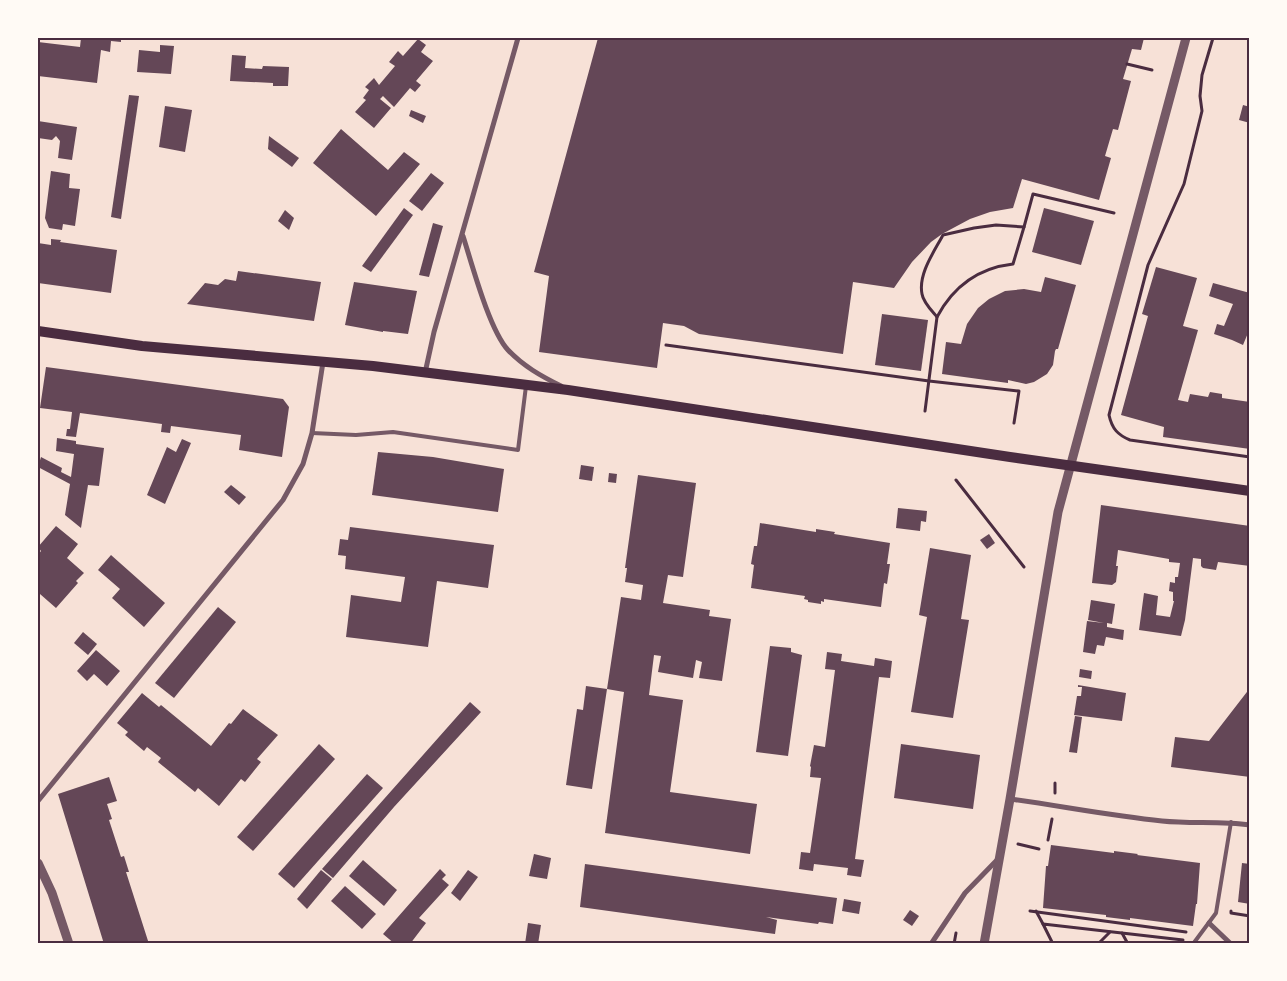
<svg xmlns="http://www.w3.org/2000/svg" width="1287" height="981" font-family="Raleway,sans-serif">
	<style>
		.building { fill: #644757 }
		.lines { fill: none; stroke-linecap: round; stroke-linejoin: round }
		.path { stroke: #4a2c40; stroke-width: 3 }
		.service { stroke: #755966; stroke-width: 4 }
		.minor { stroke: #755966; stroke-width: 5 }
		.tertiary { stroke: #755966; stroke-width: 9 }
		.secondary { stroke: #4a2c40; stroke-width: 10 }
		.neatline { fill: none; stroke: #4a2c40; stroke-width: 2 }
	</style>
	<rect width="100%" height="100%" fill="#f7e1d7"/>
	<g class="building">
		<polygon points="81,38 121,38 121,42 111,41 110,52 101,50 97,83 38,76 38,42 80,47"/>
		<polygon points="598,38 1144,38 1141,50 1132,49 1123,79 1131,81 1118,130 1113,129 1105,156 1111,158 1099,200 1022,179 1013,208 990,212 970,219 942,234 931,242 912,262 894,288 853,282 843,354 699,334 684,326 663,323 657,368 539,352 549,276 534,272"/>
		<polygon points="418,39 426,45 421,52 433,61 416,81 421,85 415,92 410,88 394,107 383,96 380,99 391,108 374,128 355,112 366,100 363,98 369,90 365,87 374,78 379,85 395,66 389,62 398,51 403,56"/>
		<polygon points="160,45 174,46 171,74 137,72 139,50 160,52"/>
		<polygon points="232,55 246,56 245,68 262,69 263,66 289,67 288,86 273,86 273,83 230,81"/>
		<polygon points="129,95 139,96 121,219 111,217"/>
		<polygon points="1243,105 1250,107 1250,123 1239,120"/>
		<polygon points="165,106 192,110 185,152 159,147"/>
		<polygon points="411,110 426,116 423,123 409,116"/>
		<polygon points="38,121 77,127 72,160 58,158 60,141 56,136 52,140 38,138"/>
		<polygon points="341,129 388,170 404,152 420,164 376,216 313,163"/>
		<polygon points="269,136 299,158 292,167 268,149"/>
		<polygon points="51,171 70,174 69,188 80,189 75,226 63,224 62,230 49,228 45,218"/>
		<polygon points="431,173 444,183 422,211 409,201"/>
		<polygon points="404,208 413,215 371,272 362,266"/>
		<polygon points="1044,208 1094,221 1081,265 1032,252"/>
		<polygon points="285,210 294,218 289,230 278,221"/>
		<polygon points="433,223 443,226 429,277 419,275"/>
		<polygon points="51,239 61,240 60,242 117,250 111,293 38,283 38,243 51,245"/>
		<polygon points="1156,267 1197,278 1183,326 1198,330 1178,400 1188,402 1190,394 1208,397 1210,392 1222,394 1222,398 1250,402 1250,449 1163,437 1164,427 1121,415 1148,316 1142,314"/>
		<polygon points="238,271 321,282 314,321 187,304 205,283 218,285 225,279 236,281"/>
		<polygon points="1045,277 1076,285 1058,349 1056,349 1055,351 1053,365 1047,374 1034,382 1026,384 1008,380 1008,383 942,374 946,342 961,344 967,324 978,308 989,299 1005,291 1024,289 1041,292"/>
		<polygon points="354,282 417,291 408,334 383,331 383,332 345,325"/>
		<polygon points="1213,283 1250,293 1250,328 1243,345 1232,340 1214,334 1217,324 1224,326 1233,304 1209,296"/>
		<polygon points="882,314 928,320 921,371 875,365"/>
		<polygon points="46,367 283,399 289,407 282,457 239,450 241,435 171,426 170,433 161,432 162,424 80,413 76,437 66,436 67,429 70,429 72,412 40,408"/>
		<polygon points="57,438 76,441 76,444 104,448 99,486 88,485 81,528 65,515 70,484 38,467 41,457 62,468 61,472 71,477 74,454 56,451"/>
		<polygon points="182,439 191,443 165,504 147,495 167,447 176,452"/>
		<polygon points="378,452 433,457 504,469 498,512 372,495"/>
		<polygon points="581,465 594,467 592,481 579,479"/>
		<polygon points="609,473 617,474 616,483 608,482"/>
		<polygon points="638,475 696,483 683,577 668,575 663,603 710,610 709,616 731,619 722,681 699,678 702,662 696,660 693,678 658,672 661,656 654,655 649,695 683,700 670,792 757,804 750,854 605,833 624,692 607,689 621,597 641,600 643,585 625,582 627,568 625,568"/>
		<polygon points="231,485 246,497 239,505 224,492"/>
		<polygon points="1101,505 1250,526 1250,566 1218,562 1216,570 1203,568 1201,566 1201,559 1193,558 1185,620 1181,636 1139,630 1144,593 1158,596 1156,615 1170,617 1174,601 1173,601 1173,592 1169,591 1170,582 1175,583 1175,577 1178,577 1180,563 1169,562 1169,559 1118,550 1116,566 1118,566 1116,582 1112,585 1092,583"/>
		<polygon points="898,508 927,511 926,522 921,521 920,531 896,528"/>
		<polygon points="760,523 816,532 816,529 835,532 834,534 890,543 887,564 890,564 887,584 884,583 881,607 824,599 824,602 821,601 821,604 808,602 808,600 804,599 805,596 751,588 754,565 751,564 754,546 757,546"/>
		<polygon points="56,526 78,544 67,558 84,573 76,581 78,583 56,608 40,594 38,597 38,555 41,551 38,547"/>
		<polygon points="350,527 494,545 488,588 437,581 428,647 346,637 351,595 401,602 405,577 345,569 346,556 338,555 340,539 348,540"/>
		<polygon points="989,534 995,543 987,549 980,540"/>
		<polygon points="930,548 971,555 961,619 969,620 953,718 911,712 927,617 919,615"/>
		<polygon points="111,555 165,603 144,627 112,598 120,589 98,570"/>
		<polygon points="1091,600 1115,604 1112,624 1107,623 1107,627 1124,630 1123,640 1106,637 1104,646 1097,645 1095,654 1083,652 1087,621 1104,623 1088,620"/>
		<polygon points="218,607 236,622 174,698 155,683"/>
		<polygon points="83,632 97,644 88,655 74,643"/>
		<polygon points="770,646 791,648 791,652 802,655 788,756 756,752"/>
		<polygon points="96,650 120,671 107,686 94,674 87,681 77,671"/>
		<polygon points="827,652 842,654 841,661 874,666 875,658 892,661 890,678 879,677 855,859 864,860 861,877 847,875 848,868 814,864 813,871 799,869 801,852 810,853 821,778 810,777 811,767 810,766 814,745 825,747 835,670 825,669"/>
		<polygon points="1080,669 1092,671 1091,679 1079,677"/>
		<polygon points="1078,685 1126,693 1122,721 1074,715 1077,696 1081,696 1082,687 1078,687"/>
		<polygon points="586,686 607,689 592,789 566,785 577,709 583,710"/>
		<polygon points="1250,688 1250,777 1171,767 1175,737 1209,741"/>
		<polygon points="142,693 159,707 161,705 211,746 229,723 231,724 243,709 278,735 257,759 261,762 245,782 241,779 219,806 198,788 195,792 158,762 161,758 147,747 144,751 125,735 128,732 117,723"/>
		<polygon points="470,702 481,712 394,807 333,878 322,869"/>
		<polygon points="1075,716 1082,717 1077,753 1069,752"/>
		<polygon points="319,744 335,759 253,851 237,837"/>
		<polygon points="901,744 980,755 973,809 894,798"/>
		<polygon points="367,774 383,788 294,888 278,874"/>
		<polygon points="109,777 117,801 107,804 112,819 109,820 121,857 124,856 129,872 126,872 149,944 104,944 58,794"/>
		<polygon points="1051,845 1114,853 1114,851 1138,854 1137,855 1200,863 1197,904 1196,904 1193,926 1130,918 1130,920 1106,917 1106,915 1043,908 1046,866 1048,866"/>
		<polygon points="534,854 551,858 547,879 529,876"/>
		<polygon points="363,860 397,890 384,906 349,876"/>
		<polygon points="1242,863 1250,864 1250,904 1238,902"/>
		<polygon points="585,864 837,898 833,924 819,922 818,924 766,917 777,920 775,934 580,907"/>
		<polygon points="440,869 446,875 442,879 449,885 419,918 426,923 410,944 395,944 383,934"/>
		<polygon points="321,870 332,879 307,909 297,899"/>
		<polygon points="468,870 478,877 460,901 451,893"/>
		<polygon points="345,886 376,914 362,929 331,901"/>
		<polygon points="844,899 861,902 859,914 842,911"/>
		<polygon points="910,910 919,916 912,926 903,920"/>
		<polygon points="528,923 541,925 538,944 525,944"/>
	</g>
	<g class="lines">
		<g class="path">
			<path d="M1213 38 1202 75 1200 96 1202 111 1184 184 1148 265 1109 415C1112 429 1118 435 1130 440L1250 457"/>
			<polyline points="1127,64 1152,70"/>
			<path d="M937 317C953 287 978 268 1013 264L1024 227"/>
			<polyline points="666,345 929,381 1019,391 1014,423"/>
			<path d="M925 411 937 317C932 311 923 302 922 294 918 274 934 252 943 235L974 228 996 225 1024 227 1033 194 1114 213"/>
			<polyline points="956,480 1024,567"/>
			<polyline points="1055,793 1055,783"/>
			<polyline points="1048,840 1052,819"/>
			<polyline points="1018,844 1039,849"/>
			<polyline points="1030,911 1186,932"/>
			<polyline points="1036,911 1043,924"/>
			<polyline points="1231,911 1231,913 1250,916"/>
			<polyline points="1122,933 1128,944"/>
			<polyline points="954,944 956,933"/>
			<polyline points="1053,944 1043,924 1183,940"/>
			<polyline points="1098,944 1110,932"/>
		</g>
		<g class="service">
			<polyline points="312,433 356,435 393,432 518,450 526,386"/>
			<polyline points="1193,944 1216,913 1231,822"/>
		</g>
		<g class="minor">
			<path d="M463 236C472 264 489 329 508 350 523 366 541 376 561 386"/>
			<polyline points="425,373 434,332 518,38"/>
			<path d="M1010 799C1061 806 1111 816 1162 821 1191 824 1220 821 1250 825"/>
			<polyline points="38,801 283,500 303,464 312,433 323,362"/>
			<polyline points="1209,923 1231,944"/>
			<polyline points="931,944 965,893 998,859"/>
		</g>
		<g class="tertiary">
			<polyline points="38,863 52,893 69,944"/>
			<polyline points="984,944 1010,799 1058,512 1186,38"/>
		</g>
		<polyline class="secondary" points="38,331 142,346 373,366 568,390 1010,457 1250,491"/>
	</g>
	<rect width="1287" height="981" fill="none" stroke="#fffaf5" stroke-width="78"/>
	<rect x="39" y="39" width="1209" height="903" class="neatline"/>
</svg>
